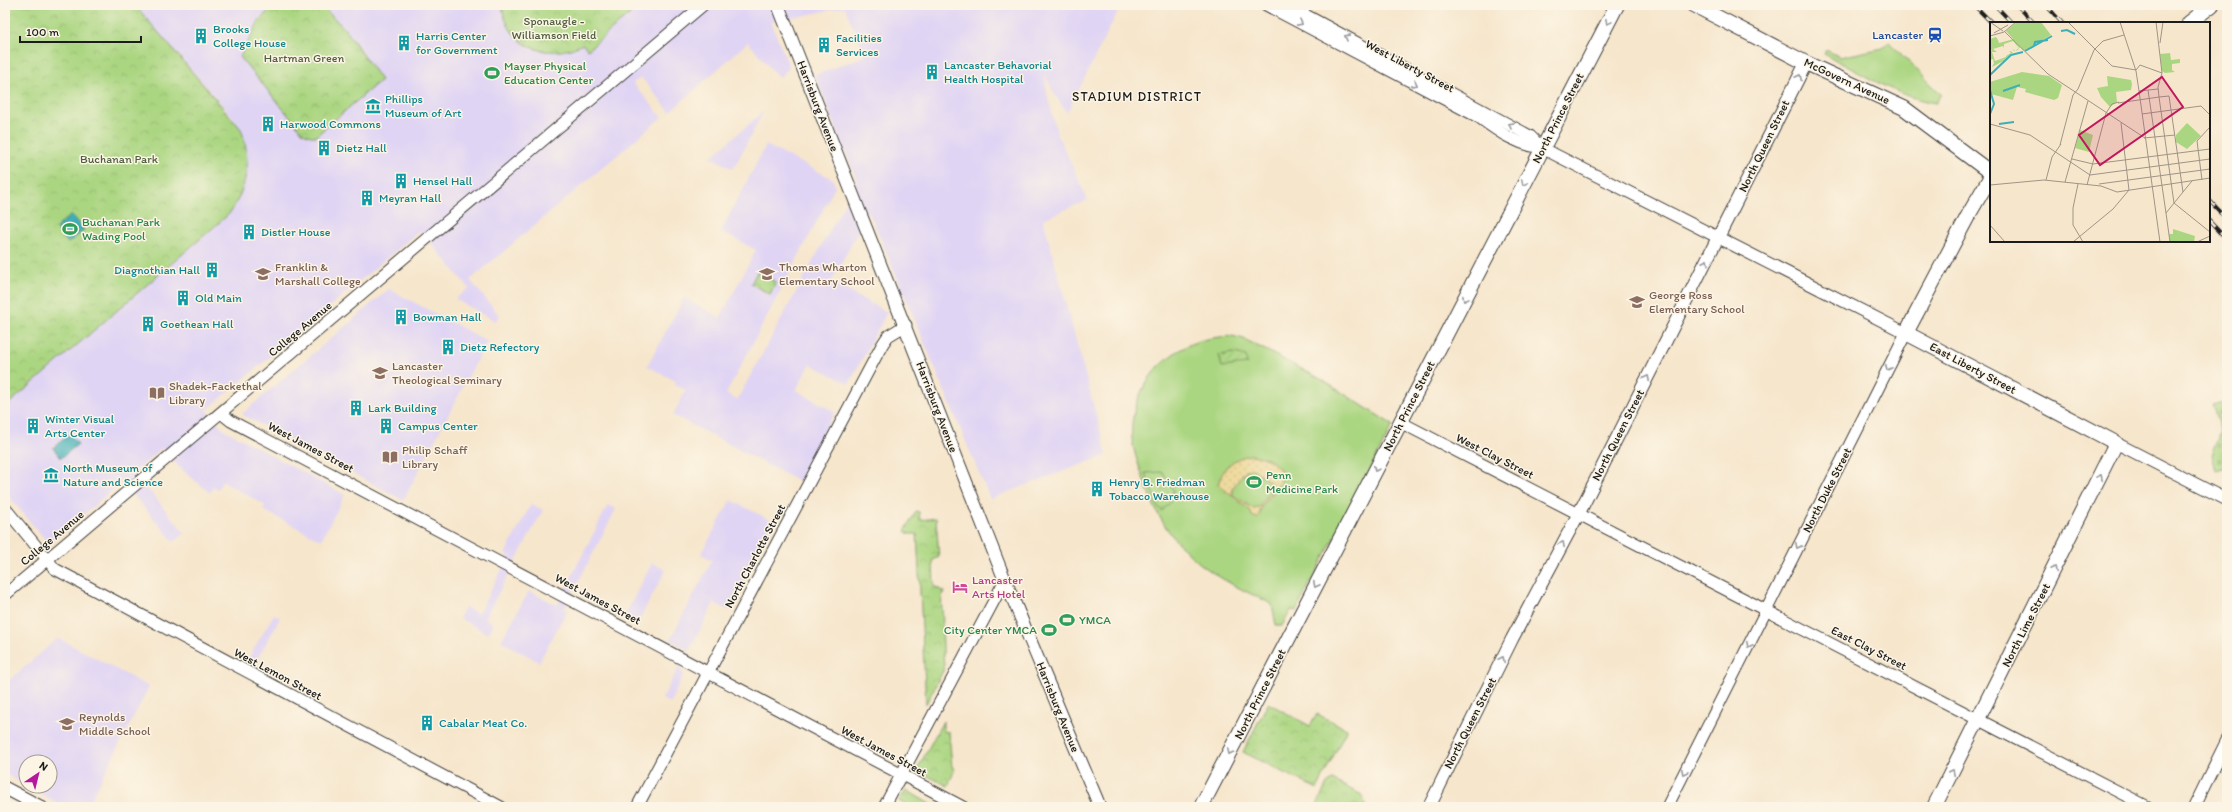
<svg xmlns="http://www.w3.org/2000/svg" width="2232" height="812" font-family="Itim,sans-serif">
	<style>
		.built { fill: #e0d4f4 }
		.grass { fill: #abd681; stroke: #64794e }
		.sand { fill: url(#sand-dots); stroke: #857b5d; fill-rule: evenodd }
		.cemetery { fill: url(#cemetery-stones); stroke: #64794e }
		.park { fill: url(#park-crowns); stroke: #64794e }
		.garden { fill: url(#garden-furrows); stroke: #64794e }
		.water { fill: #3eafb7; stroke: #2d666a }
		.lines { fill: none; stroke-linecap: round; stroke-linejoin: round }
		.secondary-casing { stroke: #3d3a36; stroke-width: 13 }
		.primary-casing { stroke: #3d3a36; stroke-width: 14 }
		.highway-casing { stroke: #3d3a36; stroke-width: 16 }
		.secondary { stroke: #fff; stroke-width: 11 }
		.primary { stroke: #fff; stroke-width: 12 }
		.highway { stroke: #fff; stroke-width: 14 }
		.rail-casing { stroke: #1c1c1c; stroke-width: 4 }
		.rail { stroke: #fcf5e5; stroke-width: 2.5; stroke-dasharray: 8; stroke-linecap: butt }
		.oneway { stroke: #999 }
		.labels { text-anchor: middle; dominant-baseline: central; stroke-width: 3; stroke-linejoin: round; paint-order: stroke }
		.park-label { font-size: 12px; fill: #4e5d3f; stroke: #fcf5e5 }
		.culture-label { font-size: 12px; fill: #0d838f; stroke: #fcf5e5; text-anchor: start }
		.transit-label { font-size: 12px; fill: #164399; stroke: #fcf5e5; text-anchor: end }
		.leisure-label { font-size: 12px; fill: #27864d; stroke: #fcf5e5; text-anchor: start }
		.street-label { font-size: 12px; fill: #1c1c1c; stroke: #fcf5e5 }
		.education-label { font-size: 12px; fill: #785e54; stroke: #fcf5e5; text-anchor: start }
		.hotel-label { font-size: 12px; fill: #b23c85; stroke: #fcf5e5; text-anchor: start }
		.neighbourhood-label { font-size: 13px; letter-spacing: 1px; fill: #1c1c1c; stroke: #fcf5e5 }
		.inset-river { fill: none; stroke: #3eafb7; stroke-width: 2 }
		.inset-road { fill: none; stroke: #9f9586; stroke-width: 1 }
		.view { fill: #c2185b; fill-opacity: 0.15; stroke: #c2185b; stroke-width: 2 }
		.inset-edge { fill: none; stroke: #1c1c1c; stroke-width: 2 }
	</style>
	<defs>
		<pattern id="sand-dots" width="8" height="8" patternUnits="userSpaceOnUse"><rect width="8" height="8" fill="#eeda9e"/><path d="M2 2h.1M6 6h.1" fill="none" stroke="#ccba88" stroke-width="1.8" stroke-linecap="round"/></pattern>
		<pattern id="cemetery-stones" width="16" height="16" patternUnits="userSpaceOnUse"><rect width="16" height="16" fill="#abd681"/><path d="M2 7V4a2 2 0 0 1 4 0v3zM10 15v-3a2 2 0 0 1 4 0v3z" fill="#93b76f"/></pattern>
		<pattern id="park-crowns" width="20" height="18" patternUnits="userSpaceOnUse"><rect width="20" height="18" fill="#abd681"/><path d="M2 6a3 3 0 1 1 6 0M12 15a3 3 0 1 1 6 0" fill="none" stroke="#93b76f"/></pattern>
		<pattern id="garden-furrows" width="10" height="10" patternUnits="userSpaceOnUse"><rect width="10" height="10" fill="#abd681"/><path d="M-1 1l2-2M0 10L10 0M9 11l2-2" fill="none" stroke="#93b76f"/></pattern>
	</defs>
	<rect width="100%" height="100%" fill="#fcf5e5"/>
	<filter id="ink" filterUnits="userSpaceOnUse"><feTurbulence type="fractalNoise" baseFrequency=".025" numOctaves="2"/><feDisplacementMap in="SourceGraphic" scale="8" xChannelSelector="R" yChannelSelector="G"/><feConvolveMatrix kernelMatrix="1 2 1 2 8 2 1 2 1" color-interpolation-filters="sRGB"/></filter>
	<filter id="wash" filterUnits="userSpaceOnUse"><feTurbulence type="fractalNoise" baseFrequency=".012" numOctaves="4" result="noise"/><feDisplacementMap in="SourceGraphic" scale="16" xChannelSelector="R" yChannelSelector="G"/><feGaussianBlur stdDeviation="0.9" result="paint"/><feColorMatrix in="noise" values="0 0 0 0 0 0 0 0 0 0 0 0 0 0 0 0 0 1.4 0 .05"/><feComposite in="paint" operator="in"/></filter>
	<g filter="url(#wash)">
		<rect width="100%" height="100%" fill="#f6e6cc"/>
		<g class="built">
			<polygon points="135,5 1121,5 1067,113 1053,92 1044,73 1048,97 1057,133 1088,200 1043,219 1107,455 990,499 869,211 831,282 887,312 849,384 810,364 796,390 835,412 798,481 673,415 686,390 675,385 676,381 647,366 684,298 720,318 756,250 721,231 766,145 833,179 835,187 726,394 737,400 857,181 815,75 865,56 845,7 771,22 788,64 789,68 779,78 748,42 670,112 641,77 633,83 662,117 470,280 500,316 495,321 455,299 469,288 420,230 207,410 223,429 345,495 321,540 263,510 265,505 222,481 218,489 213,487 210,493 179,467 162,448 134,473 185,533 174,542 122,482 49,544 5,492 5,407 229,214 239,197 246,178 246,144 235,120"/>
			<polygon points="764,111 733,169 711,157"/>
			<polygon points="389,289 487,341 404,499 401,499 243,415 243,413"/>
			<polygon points="731,500 774,522 728,610 714,603 679,670 684,673 670,703 662,699 688,649 670,640 712,560 701,554"/>
			<polygon points="531,504 543,510 485,618 493,623 488,634 459,618 465,607 478,614 509,556 505,554"/>
			<polygon points="608,505 616,509 564,609 567,611 539,662 501,641 529,591 557,605"/>
			<polygon points="652,563 666,570 638,622 625,615"/>
			<polygon points="274,614 280,618 254,665 247,661"/>
			<polygon points="58,638 149,687 87,807 65,807 26,786 50,786 50,762 26,762 26,786 5,774 5,684"/>
		</g>
		<g class="grass">
			<path d="M1889 42 1941 94 1936 103C1896 97 1860 72 1824 54L1826 50 1840 57 1883 48Z"/>
			<path d="M1232 336 1244 339 1319 378 1393 425 1296 611 1291 610 1282 626H1276L1272 604C1238 588 1206 573 1181 546 1163 527 1153 506 1145 483 1140 469 1134 454 1132 439 1129 402 1151 364 1185 347 1199 339 1216 337 1232 336Z"/>
		</g>
		<path class="sand" d="M1250 455C1265 456 1277 462 1284 476L1260 509V515L1257 518 1252 516 1250 510 1218 485C1222 468 1233 458 1250 455ZM1253 469 1271 483 1272 489 1259 507 1252 508 1233 495 1232 489 1246 470Z"/>
		<polygon class="cemetery" points="2227,401 2227,467 2216,470 2212,455 2221,431 2212,405"/>
		<g class="park">
			<path d="M5 5H135L241 129C252 159 247 189 229 214L5 407Z"/>
			<polygon points="275,5 321,5 345,29 381,80 316,136 311,136 303,133 240,57 260,19"/>
			<path d="M502 5H640L588 50 583 44C547 62 507 47 502 5Z"/>
			<polygon points="757,272 776,282 770,294 751,284"/>
			<polygon points="1163,472 1174,492 1168,496 1171,502 1162,511 1158,506 1145,473"/>
			<path d="M916 511 919 512 920 520 936 518 939 557 933 560 934 586 944 592C938 602 945 615 942 625L944 669 926 704 917 534H909L905 531Z"/>
			<polygon points="1268,703 1310,726 1317,714 1347,729 1317,789 1243,752"/>
			<polygon points="943,721 943,731 949,732 952,767 955,769 948,786 918,771 918,768"/>
			<polygon points="1332,780 1362,795 1366,807 1316,807 1327,784"/>
			<polygon points="906,790 935,807 908,807 899,801"/>
		</g>
		<polygon class="garden" points="1235,353 1246,356 1247,364 1222,367 1219,355"/>
		<g class="water">
			<polygon points="71,215 84,230 68,243 56,228"/>
			<polygon points="70,434 78,444 61,458 53,448"/>
		</g>
	</g>
	<g filter="url(#ink)">
		<g class="lines">
			<g class="secondary-casing">
				<g id="secondary">
					<path d="M1266 5 1480 118C1500 133 1518 145 1542 148"/>
					<polyline points="1287,5 1530,136 1542,148 1906,333 1667,807"/>
					<polyline points="221,413 231,421 963,807"/>
					<polyline points="1400,422 2148,807"/>
					<polyline points="2116,443 2227,500"/>
					<polyline points="5,508 55,569 501,807"/>
					<polyline points="5,595 703,5"/>
					<polyline points="637,807 882,345 888,336 906,325"/>
					<polyline points="884,807 1005,580"/>
					<polyline points="2194,807 2227,740"/>
				</g>
			</g>
			<g class="primary-casing">
				<g id="primary">
					<polyline points="778,5 1002,573 1100,807"/>
					<polyline points="5,788 41,807"/>
					<polyline points="1429,807 1512,639 1579,513 1806,63"/>
				</g>
			</g>
			<g class="highway-casing">
				<g id="highway">
					<polyline points="1694,5 1806,63 1904,108 1991,173"/>
					<polyline points="2189,23 2212,5"/>
					<polyline points="1201,807 1617,5"/>
					<polyline points="1934,807 2116,443 1906,333 1969,214 1991,176"/>
				</g>
			</g>
			<use href="#secondary" class="secondary"/>
			<use href="#primary" class="primary"/>
			<use href="#highway" class="highway"/>
			<g class="rail-casing">
				<g id="rail">
					<polyline points="1974,5 1992,23"/>
					<polyline points="1995,5 2012,23"/>
					<polyline points="2017,5 2034,23"/>
					<polyline points="2046,5 2062,23"/>
					<polyline points="2209,200 2227,219"/>
					<polyline points="2209,221 2227,240"/>
				</g>
			</g>
			<use href="#rail" class="rail"/>
		</g>
		<defs><path id="oneway-chevron" d="M-2-3.5L2.5 0L-2 3.5" fill="none" stroke-width="1.6" stroke-linecap="round" stroke-linejoin="round"/></defs>
		<g class="oneway">
			<use href="#oneway-chevron" transform="translate(1608 22) rotate(118)"/>
			<use href="#oneway-chevron" transform="translate(1300 23) rotate(28)"/>
			<use href="#oneway-chevron" transform="translate(1347 37) rotate(-152)"/>
			<use href="#oneway-chevron" transform="translate(1799 77) rotate(-63)"/>
			<use href="#oneway-chevron" transform="translate(1415 84) rotate(28)"/>
			<use href="#oneway-chevron" transform="translate(1511 125) rotate(-151)"/>
			<use href="#oneway-chevron" transform="translate(1524 183) rotate(117)"/>
			<use href="#oneway-chevron" transform="translate(1706 262) rotate(-63)"/>
			<use href="#oneway-chevron" transform="translate(1465 299) rotate(118)"/>
			<use href="#oneway-chevron" transform="translate(1888 368) rotate(117)"/>
			<use href="#oneway-chevron" transform="translate(1647 378) rotate(-63)"/>
			<use href="#oneway-chevron" transform="translate(1376 469) rotate(117)"/>
			<use href="#oneway-chevron" transform="translate(2100 477) rotate(-64)"/>
			<use href="#oneway-chevron" transform="translate(1562 544) rotate(-62)"/>
			<use href="#oneway-chevron" transform="translate(1798 546) rotate(117)"/>
			<use href="#oneway-chevron" transform="translate(2054 569) rotate(-63)"/>
			<use href="#oneway-chevron" transform="translate(1316 585) rotate(117)"/>
			<use href="#oneway-chevron" transform="translate(1749 645) rotate(117)"/>
			<use href="#oneway-chevron" transform="translate(1502 659) rotate(-63)"/>
			<use href="#oneway-chevron" transform="translate(1230 752) rotate(117)"/>
			<use href="#oneway-chevron" transform="translate(1684 772) rotate(117)"/>
			<use href="#oneway-chevron" transform="translate(1952 772) rotate(-63)"/>
		</g>
	</g>
	<defs>
		<g id="station-bare" transform="scale(1.2)"><path d="M-3-6H3Q5-6 5-4V2Q5 4 3 4L4.5 6H3L1.5 4h-3L-3 6H-4.5L-3 4Q-5 4-5 2V-4Q-5-6-3-6ZM-3.5-4v3h7v-3ZM-3.5 1v1.5H-2V1ZM2 1v1.5H3.5V1Z" fill="#1a4fb4" stroke="#fcf5e5" stroke-width="2.5" paint-order="stroke"/></g>
		<g id="building-bare" transform="scale(1.2)"><path d="M-4-6H4V6H1V3H-1V6H-4ZM-2.5-4.3h1.7v1.8h-1.7ZM.8-4.3h1.7v1.8H.8ZM-2.5-1h1.7V.8h-1.7ZM.8-1h1.7V.8H.8Z" fill="#0f9aa8" stroke="#fcf5e5" stroke-width="2.5" paint-order="stroke"/></g>
		<g id="stadium-bare" transform="scale(1.2)"><path d="M0-5a6.5 5 0 1 0 0 10a6.5 5 0 1 0 0-10ZM-3.5-1.8h7v3.6h-7Z" fill="#2e9e5b" stroke="#fcf5e5" stroke-width="2.5" paint-order="stroke"/></g>
		<g id="museum-bare" transform="scale(1.2)"><path d="M0-6L6-3V-2H-6V-3ZM-5-1h2V3h-2ZM-1-1h2V3h-2ZM3-1h2V3H3ZM-6 4H6V6H-6Z" fill="#0f9aa8" stroke="#fcf5e5" stroke-width="2.5" paint-order="stroke"/></g>
		<g id="university-bare" transform="scale(1.2)"><path d="M0-5L7-2L0 1L-7-2ZM-4 1L0 2.5L4 1V4Q0 6-4 4Z" fill="#8d6e63" stroke="#fcf5e5" stroke-width="2.5" paint-order="stroke"/></g>
		<g id="school-bare" transform="scale(1.2)"><path d="M0-5L7-2L0 1L-7-2ZM-4 1L0 2.5L4 1V4Q0 6-4 4Z" fill="#8d6e63" stroke="#fcf5e5" stroke-width="2.5" paint-order="stroke"/></g>
		<g id="library-bare" transform="scale(1.2)"><path d="M-6-4Q-3-5.5-.7-3.5V5Q-3 3-6 4ZM6-4Q3-5.5 .7-3.5V5Q3 3 6 4Z" fill="#8d6e63" stroke="#fcf5e5" stroke-width="2.5" paint-order="stroke"/></g>
		<g id="hotel-bare" transform="scale(1.2)"><path d="M-6-4.5h1.5V1H6V5H4.5V3h-9V5H-6ZM-4 0a1.8 1.8 0 1 1 3.6 0ZM.5 0V-2.5h3Q6-2.5 6 0Z" fill="#d1479c" stroke="#fcf5e5" stroke-width="2.5" paint-order="stroke"/></g>
	</defs>
	<g fill-rule="evenodd">
		<use href="#station-bare" x="1935" y="35"/>
		<use href="#building-bare" x="201" y="36"/>
		<use href="#building-bare" x="404" y="43"/>
		<use href="#building-bare" x="824" y="45"/>
		<use href="#building-bare" x="932" y="72"/>
		<use href="#stadium-bare" x="492" y="73"/>
		<use href="#museum-bare" x="373" y="106"/>
		<use href="#building-bare" x="268" y="124"/>
		<use href="#building-bare" x="324" y="148"/>
		<use href="#building-bare" x="401" y="181"/>
		<use href="#building-bare" x="367" y="198"/>
		<use href="#stadium-bare" x="70" y="229"/>
		<use href="#building-bare" x="249" y="232"/>
		<use href="#building-bare" x="212" y="270"/>
		<use href="#university-bare" x="263" y="274"/>
		<use href="#school-bare" x="767" y="274"/>
		<use href="#building-bare" x="183" y="298"/>
		<use href="#school-bare" x="1637" y="302"/>
		<use href="#building-bare" x="401" y="317"/>
		<use href="#building-bare" x="148" y="324"/>
		<use href="#building-bare" x="448" y="347"/>
		<use href="#university-bare" x="380" y="373"/>
		<use href="#library-bare" x="157" y="393"/>
		<use href="#building-bare" x="356" y="408"/>
		<use href="#building-bare" x="33" y="426"/>
		<use href="#building-bare" x="386" y="426"/>
		<use href="#library-bare" x="390" y="457"/>
		<use href="#museum-bare" x="51" y="475"/>
		<use href="#stadium-bare" x="1254" y="482"/>
		<use href="#building-bare" x="1097" y="489"/>
		<use href="#hotel-bare" x="960" y="587"/>
		<use href="#stadium-bare" x="1067" y="620"/>
		<use href="#stadium-bare" x="1049" y="630"/>
		<use href="#building-bare" x="427" y="723"/>
		<use href="#school-bare" x="67" y="724"/>
	</g>
	<g class="labels">
		<g class="park-label">
			<text x="554" y="21">Sponaugle -<tspan x="554" dy="14">Williamson Field</tspan></text>
			<text x="304" y="58">Hartman Green</text>
			<text x="119" y="159">Buchanan Park</text>
		</g>
		<g class="culture-label">
			<text x="213" y="29">Brooks<tspan x="213" dy="14">College House</tspan></text>
			<text x="416" y="36">Harris Center<tspan x="416" dy="14">for Government</tspan></text>
			<text x="836" y="38">Facilities<tspan x="836" dy="14">Services</tspan></text>
			<text x="944" y="65">Lancaster Behavorial<tspan x="944" dy="14">Health Hospital</tspan></text>
			<text x="385" y="99">Phillips<tspan x="385" dy="14">Museum of Art</tspan></text>
			<text x="280" y="124">Harwood Commons</text>
			<text x="336" y="148">Dietz Hall</text>
			<text x="413" y="181">Hensel Hall</text>
			<text x="379" y="198">Meyran Hall</text>
			<text x="261" y="232">Distler House</text>
			<text x="200" y="270" text-anchor="end">Diagnothian Hall</text>
			<text x="195" y="298">Old Main</text>
			<text x="413" y="317">Bowman Hall</text>
			<text x="160" y="324">Goethean Hall</text>
			<text x="460" y="347">Dietz Refectory</text>
			<text x="368" y="408">Lark Building</text>
			<text x="45" y="419">Winter Visual<tspan x="45" dy="14">Arts Center</tspan></text>
			<text x="398" y="426">Campus Center</text>
			<text x="63" y="468">North Museum of<tspan x="63" dy="14">Nature and Science</tspan></text>
			<text x="1109" y="482">Henry B. Friedman<tspan x="1109" dy="14">Tobacco Warehouse</tspan></text>
			<text x="439" y="723">Cabalar Meat Co.</text>
		</g>
		<g class="transit-label">
			<text x="1923" y="35">Lancaster</text>
		</g>
		<g class="leisure-label">
			<text x="504" y="66">Mayser Physical<tspan x="504" dy="14">Education Center</tspan></text>
			<text x="82" y="222">Buchanan Park<tspan x="82" dy="14">Wading Pool</tspan></text>
			<text x="1266" y="475">Penn<tspan x="1266" dy="14">Medicine Park</tspan></text>
			<text x="1079" y="620">YMCA</text>
			<text x="1037" y="630" text-anchor="end">City Center YMCA</text>
		</g>
		<g class="street-label">
			<text transform="translate(1410 66) rotate(28)">West Liberty Street</text>
			<text transform="translate(1847 81) rotate(25)">McGovern Avenue</text>
			<text transform="translate(818 106) rotate(69)">Harrisburg Avenue</text>
			<text transform="translate(1558 118) rotate(-63)">North Prince Street</text>
			<text transform="translate(1764 146) rotate(-64)">North Queen Street</text>
			<text transform="translate(300 329) rotate(-40)">College Avenue</text>
			<text transform="translate(1973 368) rotate(28)">East Liberty Street</text>
			<text transform="translate(1409 406) rotate(-63)">North Prince Street</text>
			<text transform="translate(937 407) rotate(69)">Harrisburg Avenue</text>
			<text transform="translate(1618 435) rotate(-63)">North Queen Street</text>
			<text transform="translate(311 447) rotate(28)">West James Street</text>
			<text transform="translate(1495 456) rotate(27)">West Clay Street</text>
			<text transform="translate(1827 490) rotate(-63)">North Duke Street</text>
			<text transform="translate(52 538) rotate(-40)">College Avenue</text>
			<text transform="translate(755 556) rotate(-62)">North Charlotte Street</text>
			<text transform="translate(598 599) rotate(28)">West James Street</text>
			<text transform="translate(2026 625) rotate(-63)">North Lime Street</text>
			<text transform="translate(1869 648) rotate(27)">East Clay Street</text>
			<text transform="translate(278 674) rotate(28)">West Lemon Street</text>
			<text transform="translate(1260 694) rotate(-63)">North Prince Street</text>
			<text transform="translate(1058 707) rotate(68)">Harrisburg Avenue</text>
			<text transform="translate(1470 723) rotate(-63)">North Queen Street</text>
			<text transform="translate(884 751) rotate(28)">West James Street</text>
		</g>
		<g class="education-label">
			<text x="275" y="267">Franklin &amp;<tspan x="275" dy="14">Marshall College</tspan></text>
			<text x="779" y="267">Thomas Wharton<tspan x="779" dy="14">Elementary School</tspan></text>
			<text x="1649" y="295">George Ross<tspan x="1649" dy="14">Elementary School</tspan></text>
			<text x="392" y="366">Lancaster<tspan x="392" dy="14">Theological Seminary</tspan></text>
			<text x="169" y="386">Shadek-Fackethal<tspan x="169" dy="14">Library</tspan></text>
			<text x="402" y="450">Philip Schaff<tspan x="402" dy="14">Library</tspan></text>
			<text x="79" y="717">Reynolds<tspan x="79" dy="14">Middle School</tspan></text>
		</g>
		<g class="hotel-label">
			<text x="972" y="580">Lancaster<tspan x="972" dy="14">Arts Hotel</tspan></text>
		</g>
		<g class="neighbourhood-label">
			<text x="1137" y="96">STADIUM DISTRICT</text>
		</g>
	</g>
	<g transform="translate(1990 22)">
		<rect width="220" height="220" fill="#f6e6cc"/>
		<path d="M6 15 8 18 2 20 8 18 9 21 24 17 30 26H29L28 28 25 29H24L23 28V27L25 29 29 26 23 19 14 22V26L13 24 3 27 7 30H2L5 39 16 35V34L21 31 19 29 23 30 15 37 8 39 17 37 2 45 4 41 3 37 0 38V29L3 28H0V17Z" fill="#abd681"/>
		<path d="M197 101 211 114 197 127 186 120V113ZM183 207 205 214 204 220H180L179 212H183Z" fill="#abd681"/>
		<path d="M27 0H51L61 13 34 29 16 9ZM180 31 181 38 190 37V41L182 42V48L185 50 175 51 172 49 170 32ZM32 50 59 54 72 63 68 76 64 78 35 70 36 67 27 65 23 78 1 72 0 60ZM117 54 141 58 142 62 141 68 126 70 127 80 120 85 111 75 107 66 118 64ZM90 108 103 113 99 130 85 126Z" fill="#abd681"/>
		<path class="inset-river" d="M71 9 77 8 85 12M44 24 45 20 58 18M35 29 62 14M0 53 21 33 33 30M0 68 4 82 0 92M13 69 30 63M9 102 24 100"/>
		<path class="inset-road" d="M0 0 13 9M78 0 122 44 146 48M130 0 146 49 149 69M166 0 172 51 168 65 169 75 179 74 193 170 176 191 180 220M14 9 58 52 155 116M4 11 18 3M0 14 14 10 26 0M170 21 173 0M146 48 150 43 172 51M168 67 149 69 170 220M158 68 176 191M128 81 169 75 184 181M152 92 211 84 220 93M131 101 139 168M0 102 40 113 100 153M154 116 185 113M70 123 83 73 88 67 104 28 113 19 134 13M82 137 103 142 220 127M100 153 220 137M56 158 62 135 71 122M212 158 207 119 220 105M75 160 98 79M88 162 83 186V203L93 220M109 162 220 147M0 163 54 158 111 164 127 170 220 156M97 163 116 91 122 82 129 80M193 170 202 159M184 181 220 210M0 203 15 220M83 220 123 187 139 168M207 220 220 214"/>
		<path class="view" d="M172 55 193 85 110 143 89 113Z"/>
		<rect width="220" height="220" class="inset-edge"/>
	</g>
	<rect width="2232" height="812" fill="none" stroke="#fcf5e5" stroke-width="20"/>
	<g transform="translate(38 774) rotate(35)"><circle r="19" fill="#fcf5e5" stroke="#a29e95"/>
	<path d="M0-3L7 15L0 10L-7 15Z" fill="#b5179e"/>
	<text y="-6" font-size="11" font-weight="bold" text-anchor="middle" fill="#1c1c1c">N</text>
	</g>
	<path d="M20 36v6h121v-6" fill="none" stroke="#1c1c1c" stroke-width="2"/>
	<text x="26" y="36" font-size="12" fill="#1c1c1c" stroke="#fcf5e5" stroke-width="3" paint-order="stroke">100 m</text>
</svg>
